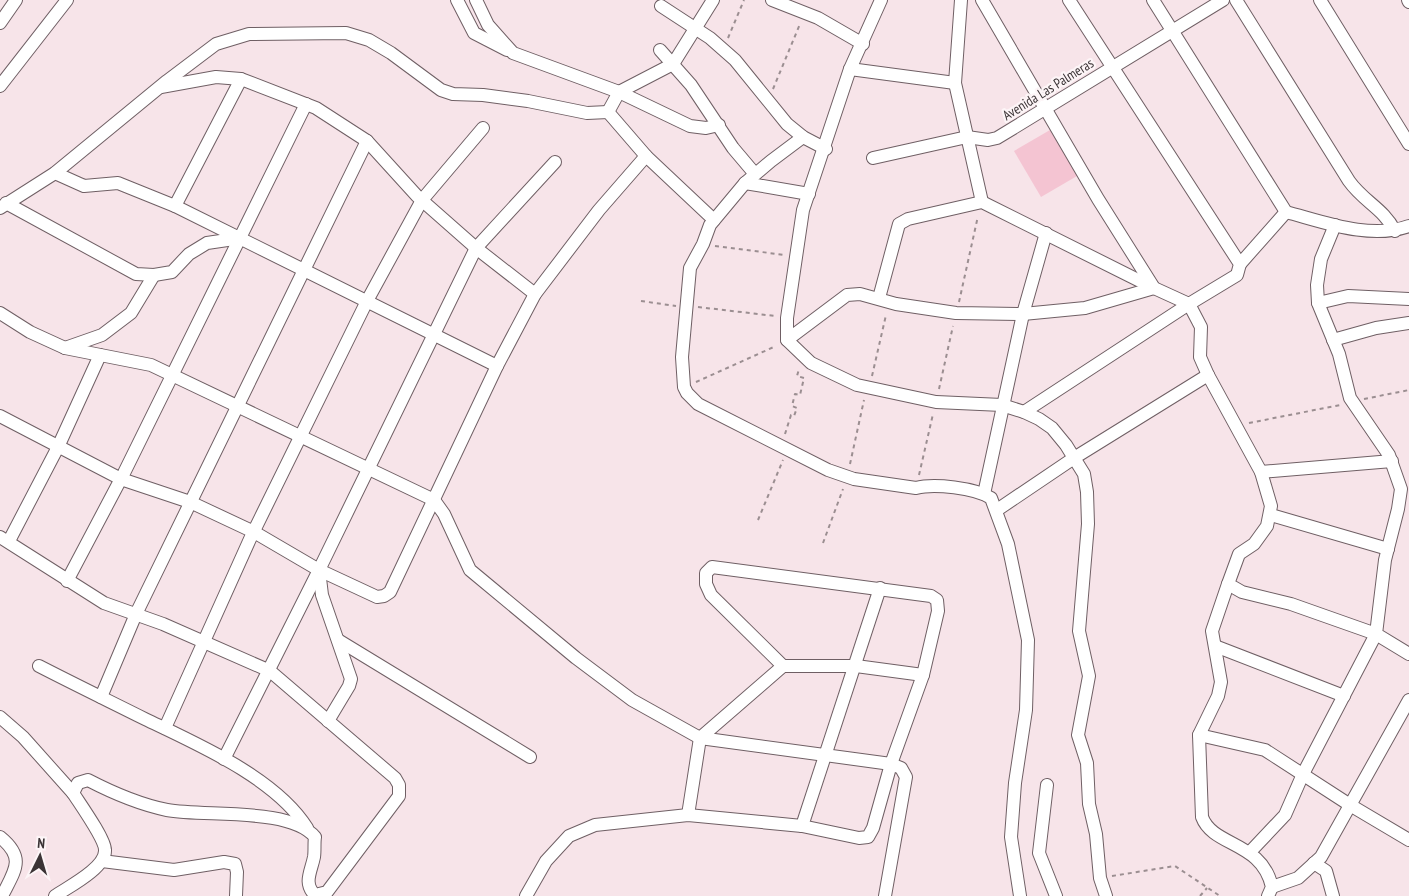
<svg xmlns="http://www.w3.org/2000/svg" width="1409" height="896" font-family="'PT Sans Narrow',sans-serif">
	<style>
		.green { fill: #f4c4d2 }
		.lines { fill: none; stroke-linecap: round; stroke-linejoin: round }
		.minor-casing { stroke: #6f5f64; stroke-width: 14 }
		.path { stroke: #9b8e91; stroke-width: 2; stroke-dasharray: 4 4; stroke-linecap: butt }
		.minor { stroke: #fff; stroke-width: 12 }
		.labels { text-anchor: middle; dominant-baseline: central; stroke-width: 4.5; stroke-linejoin: round; paint-order: stroke }
		.street-label { font-size: 14px; fill: #3b3436; stroke: #fdf5f7 }
	</style>
	<rect width="100%" height="100%" fill="#f7e4e9"/>
	<polygon class="green" points="1050,130 1077,176 1041,197 1014,151"/>
	<g class="lines">
		<g class="minor-casing">
			<g id="minor">
				<polyline points="457,0 474,33 507,50"/>
				<polyline points="476,0 488,25 513,53 619,92 690,126 706,128 719,125"/>
				<polyline points="772,0 818,18 863,44"/>
				<polyline points="881,0 850,69 803,210 787,318 787,340 811,363 857,385 936,402 1002,405 1024,412 1039,419 1052,428 1066,445 1084,474 1087,492 1088,524 1079,631 1089,676 1078,735 1087,763 1089,804 1096,834 1100,878 1106,896"/>
				<polyline points="961,0 955,83 982,202"/>
				<polyline points="982,0 1098,199 1154,288 1189,304 1237,275 1240,264 1069,0"/>
				<path d="M1153 0 1286 212C1324 222 1370 240 1409 226"/>
				<path d="M1236 0 1349 181C1364 202 1383 208 1395 231"/>
				<polyline points="1320,0 1409,144"/>
				<polyline points="1408,0 1409,2"/>
				<polyline points="661,6 710,38 735,60 787,124 803,137 826,149"/>
				<polyline points="0,23 16,0"/>
				<polyline points="660,50 691,85 733,148 755,174"/>
				<polyline points="850,69 955,83"/>
				<polyline points="0,86 67,0"/>
				<polyline points="161,87 216,77 241,79 316,108 367,141 417,196 476,248 535,294"/>
				<polyline points="608,112 619,92 673,64 713,0"/>
				<polyline points="608,112 646,156 714,220"/>
				<path d="M803 137 771 161 745 183 710 225 703 244 690 268 682 357 684 387 687 393 698 404 828 470 854 479 916 488C934 483 975 488 991 498L1008 544 1028 640 1026 710 1015 783 1011 837 1020 896"/>
				<polyline points="873,158 967,137 988,140 997,138 1223,0"/>
				<polyline points="55,173 84,186 118,183 175,206 497,366"/>
				<polyline points="745,183 809,194"/>
				<polyline points="6,203 136,274 154,275 172,272 189,254 207,243 241,238"/>
				<polyline points="175,206 241,79"/>
				<polyline points="0,208 55,173 167,81 216,44 249,34 346,33 369,40 391,53 441,90 453,94 483,95 528,101 587,113 608,112"/>
				<polyline points="1335,225 1321,259 1317,285 1318,303 1339,354 1350,398 1389,455 1401,489 1398,509 1385,560 1376,634 1409,654"/>
				<polyline points="1240,264 1286,212"/>
				<polyline points="879,298 899,224 908,219 982,202 1154,288"/>
				<polyline points="1318,303 1348,296 1409,299"/>
				<polyline points="0,313 30,332 65,348 151,365 434,500 444,514 470,570 576,658 632,700 700,738 891,764 901,768 906,777 885,896"/>
				<polyline points="787,340 847,295 860,294 896,304 956,313 1023,314 1085,308 1154,288"/>
				<polyline points="1333,340 1376,328 1409,323"/>
				<polyline points="65,348 102,335 131,313 154,275"/>
				<polyline points="1024,412 1189,304 1201,327 1200,357 1208,375 1261,472 1271,506 1267,526 1254,544 1239,554 1228,584 1242,592 1291,604 1376,634 1303,774 1285,815 1250,852"/>
				<polyline points="0,416 121,479 190,502 254,532 319,570 377,597 384,596 390,592 497,366 535,294 599,210 646,156"/>
				<polyline points="1261,472 1392,461"/>
				<polyline points="984,494 1023,314 1046,233"/>
				<polyline points="997,510 1074,458 1208,375"/>
				<polyline points="1271,515 1388,549"/>
				<path d="M0 537 104 603 163 624 270 671 395 778 399 785V796L327 892 315 895C303 883 311 872 314 857 315 851 314 843 315 837 290 807 205 817 167 810 138 804 113 793 88 780L78 783 73 793C80 804 105 839 105 850 106 868 68 887 55 896"/>
				<polyline points="9,541 58,447 100,355"/>
				<polyline points="67,581 124,473 306,104"/>
				<path d="M1228 584 1212 631 1221 682 1218 696 1199 735 1202 817C1213 847 1262 841 1272 887L1268 896"/>
				<polyline points="338,640 530,757"/>
				<polyline points="1215,646 1344,696"/>
				<path d="M39 666C74 684 109 701 145 719 197 744 276 778 307 828"/>
				<polyline points="101,697 136,614 367,141"/>
				<polyline points="0,717 23,737 73,793"/>
				<polyline points="328,721 349,686 351,679 322,595 319,570 476,248 555,162"/>
				<polyline points="165,728 250,539 367,301 422,200 483,128"/>
				<polyline points="1199,735 1265,750 1350,805 1409,840"/>
				<polyline points="224,759 319,570"/>
				<polyline points="1047,785 1039,853 1056,896"/>
				<polyline points="688,815 700,738 783,666 856,666 923,675"/>
				<polyline points="802,826 880,588"/>
				<path d="M0 837C26 858 15 870 2 896"/>
				<polyline points="102,861 174,870 224,862 235,864 237,872 236,896"/>
				<polyline points="1314,863 1326,871 1333,896"/>
				<polyline points="1272,887 1298,878 1321,857 1409,700"/>
				<polyline points="526,896 546,861 569,836 595,825 688,815 802,826 859,838 868,837 873,828 891,764 923,675 938,611 937,600 931,596 712,567 706,573 706,584 711,595 783,666"/>
			</g>
		</g>
		<g class="path">
			<polyline points="728,38 744,0"/>
			<polyline points="773,89 800,24"/>
			<polyline points="715,246 785,255"/>
			<polyline points="641,301 676,306"/>
			<polyline points="959,302 978,216"/>
			<polyline points="698,307 775,316"/>
			<polyline points="872,376 886,315"/>
			<polyline points="696,382 776,346"/>
			<polyline points="939,389 953,326"/>
			<polyline points="1364,399 1409,390"/>
			<polyline points="1249,423 1340,405"/>
			<polyline points="785,434 791,415 794,416 797,408 792,406 795,394 800,395 804,378 797,376 799,369"/>
			<polyline points="850,464 864,400"/>
			<polyline points="919,475 933,414"/>
			<polyline points="758,520 783,460"/>
			<polyline points="823,543 843,489"/>
			<polyline points="1112,876 1175,866 1220,896"/>
			<polyline points="1200,896 1207,888"/>
		</g>
		<use href="#minor" class="minor"/>
	</g>
	<g class="labels">
		<g class="street-label">
			<text transform="translate(1048 89) rotate(-32)">Avenida Las Palmeras</text>
		</g>
	</g>
	<g transform="translate(40 856) rotate(5)" stroke="#fdf5f7" stroke-width="4" paint-order="stroke">
	<path d="M0-4L9 19L0 12L-9 19Z" fill="#3b3436"/>
	<text y="-8" font-size="14" font-weight="bold" text-anchor="middle" fill="#3b3436">N</text>
	</g>
</svg>
